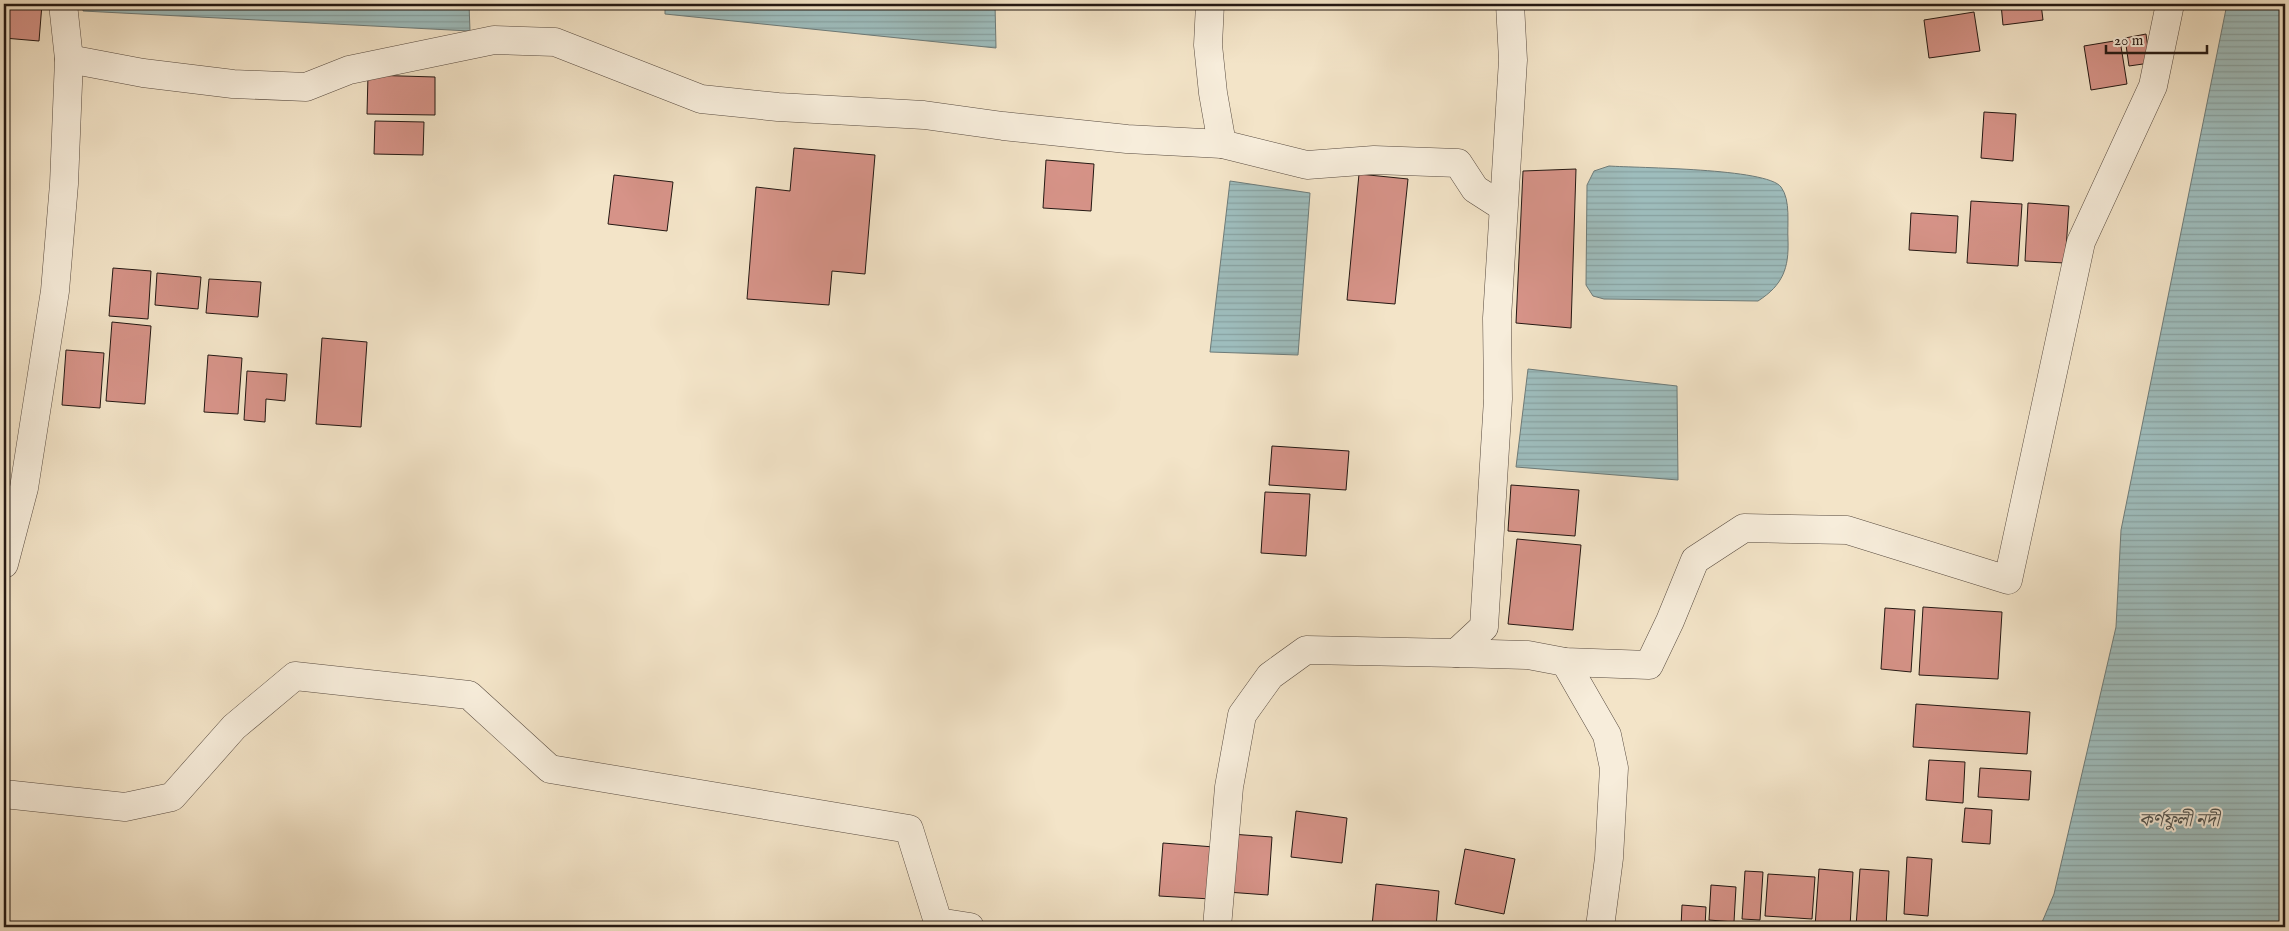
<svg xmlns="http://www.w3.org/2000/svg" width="2289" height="931" font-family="'IM FELL English','Noto Serif Bengali',serif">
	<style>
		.water { fill: url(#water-rules); stroke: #6d7b79 }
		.building { fill: #d69388; stroke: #241813 }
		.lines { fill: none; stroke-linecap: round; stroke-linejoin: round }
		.minor-casing { stroke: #584b40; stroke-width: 29 }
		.minor { stroke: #f7eddb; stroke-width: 28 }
		.labels { text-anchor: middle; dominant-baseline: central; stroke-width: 4; stroke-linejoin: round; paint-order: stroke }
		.water-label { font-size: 19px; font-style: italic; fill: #4f524e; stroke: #f7eddb }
	</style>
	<defs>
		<pattern id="water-rules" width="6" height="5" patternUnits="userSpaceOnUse" patternTransform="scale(1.25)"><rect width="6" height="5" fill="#9ebdbd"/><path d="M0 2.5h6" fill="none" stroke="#88a2a2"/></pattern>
	</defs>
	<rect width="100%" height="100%" fill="#f3e4c8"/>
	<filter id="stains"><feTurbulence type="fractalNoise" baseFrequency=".004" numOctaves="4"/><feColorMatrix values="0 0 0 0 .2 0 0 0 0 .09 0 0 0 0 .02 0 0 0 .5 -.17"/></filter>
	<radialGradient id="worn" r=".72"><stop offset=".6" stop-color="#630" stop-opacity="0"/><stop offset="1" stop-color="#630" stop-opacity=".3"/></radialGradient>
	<g class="water">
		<polygon points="84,4 469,4 470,31 83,11"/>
		<polygon points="665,4 995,4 996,48 665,14"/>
		<polygon points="2227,4 2285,4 2285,927 2040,927 2054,894 2116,627 2121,530"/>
		<path d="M1609 166C1637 168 1767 168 1781 187 1791 200 1787 225 1788 240 1789 268 1783 285 1758 301L1604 299 1593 296 1586 285 1587 185 1594 171Z"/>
		<polygon points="1230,181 1310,193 1298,355 1210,352"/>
		<polygon points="1528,369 1677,386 1678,480 1516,467"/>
	</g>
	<g class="building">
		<polygon points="4,4 42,4 39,41 4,38"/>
		<polygon points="2001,4 2041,4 2043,20 2003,25"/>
		<polygon points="1974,12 1980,51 1929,58 1924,20"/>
		<polygon points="2146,34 2150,63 2129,66 2125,38"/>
		<polygon points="2120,40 2127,84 2091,90 2084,46"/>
		<polygon points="368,75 435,77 435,115 367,114"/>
		<polygon points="1984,112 2016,114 2013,161 1981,158"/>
		<polygon points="375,121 424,122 423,155 374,154"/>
		<polygon points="794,148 875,155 865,274 832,271 829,305 747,299 756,187 790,191"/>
		<polygon points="1046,160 1094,164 1091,211 1043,208"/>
		<polygon points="1576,169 1571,328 1516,323 1523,171"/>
		<polygon points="1359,174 1408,179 1395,304 1347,300"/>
		<polygon points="614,175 673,182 667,231 608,224"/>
		<polygon points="1971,201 2022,204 2018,266 1967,263"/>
		<polygon points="2028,203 2069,206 2065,263 2025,261"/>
		<polygon points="1911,213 1958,216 1956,253 1909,250"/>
		<polygon points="113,268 151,271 148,319 109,316"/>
		<polygon points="157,273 201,277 198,309 155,305"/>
		<polygon points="209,279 261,282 258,317 206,313"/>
		<polygon points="112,322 151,326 145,404 106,401"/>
		<polygon points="322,338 367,342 361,427 316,424"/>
		<polygon points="66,350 104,353 100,408 62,405"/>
		<polygon points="208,355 242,358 238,414 204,412"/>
		<polygon points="247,371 287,374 285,401 266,399 265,422 244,420"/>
		<polygon points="1272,446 1349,451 1346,490 1269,485"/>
		<polygon points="1511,485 1579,490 1575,536 1508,531"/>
		<polygon points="1265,492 1310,494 1306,556 1261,553"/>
		<polygon points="1517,539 1581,545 1573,630 1508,624"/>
		<polygon points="1923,607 2002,612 1998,679 1919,675"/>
		<polygon points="1885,608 1915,610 1911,672 1881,669"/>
		<polygon points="1916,704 2030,712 2027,754 1913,747"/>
		<polygon points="1929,760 1965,762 1963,803 1926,800"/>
		<polygon points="1980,768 2031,771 2029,800 1978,797"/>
		<polygon points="1965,808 1992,810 1990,844 1962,842"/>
		<polygon points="1296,811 1347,818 1342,863 1291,857"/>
		<polygon points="1231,834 1272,837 1268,895 1227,892"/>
		<polygon points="1163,843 1214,847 1211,899 1159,896"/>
		<polygon points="1465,849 1515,859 1504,914 1455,904"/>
		<polygon points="1907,857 1932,859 1928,916 1904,914"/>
		<polygon points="1819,869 1853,872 1850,927 1815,927"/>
		<polygon points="1860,869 1889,871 1886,927 1856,927"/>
		<polygon points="1745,871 1763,872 1760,920 1742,919"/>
		<polygon points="1768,874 1815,877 1812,919 1765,916"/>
		<polygon points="1376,884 1439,891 1436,927 1372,926"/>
		<polygon points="1711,885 1736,887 1734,922 1709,920"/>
		<polygon points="1682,905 1706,907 1705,927 1681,927"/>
	</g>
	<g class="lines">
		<g class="minor-casing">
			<g id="minor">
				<polyline points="1210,4 1208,45 1213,93 1222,144 1307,165 1374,160 1458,163 1475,189 1503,207"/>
				<polyline points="69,59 143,73 233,84 306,87 349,70 494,40 555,42 701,99 778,107 924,115 1003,126 1127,139 1222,144"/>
				<polyline points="4,564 24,488 55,291 64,184 69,59 63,4"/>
				<polyline points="1456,653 1528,655 1565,662 1649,665 1670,621 1695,560 1744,528 1847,530 2008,580 2081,242 2153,86 2170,4"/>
				<polyline points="1565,662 1607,735 1614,768 1609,858 1600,927"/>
				<polyline points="4,794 125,807 172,797 234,727 295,676 469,695 550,769 909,829 938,922 970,927"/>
				<polyline points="1217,927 1229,787 1242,715 1270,676 1306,650 1456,653 1484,627 1498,399 1497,318 1513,60 1510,4"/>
			</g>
		</g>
		<use href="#minor" class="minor"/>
	</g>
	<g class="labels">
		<g class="water-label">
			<text x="2179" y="821">কর্ণফুলী নদী</text>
		</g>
	</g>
	<rect width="2289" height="931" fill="none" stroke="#f3e4c8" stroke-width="20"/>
	<rect x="5" y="5" width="2279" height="921" fill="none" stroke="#241813" stroke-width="2.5"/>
	<rect x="10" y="10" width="2269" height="911" fill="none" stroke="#241813"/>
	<path d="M2106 45v8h101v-8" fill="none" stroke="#241813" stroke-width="2.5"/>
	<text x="2114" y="45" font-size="15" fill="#241813" stroke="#f7eddb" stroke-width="4" paint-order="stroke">20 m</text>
	<rect width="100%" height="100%" filter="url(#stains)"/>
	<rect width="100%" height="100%" fill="url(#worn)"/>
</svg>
